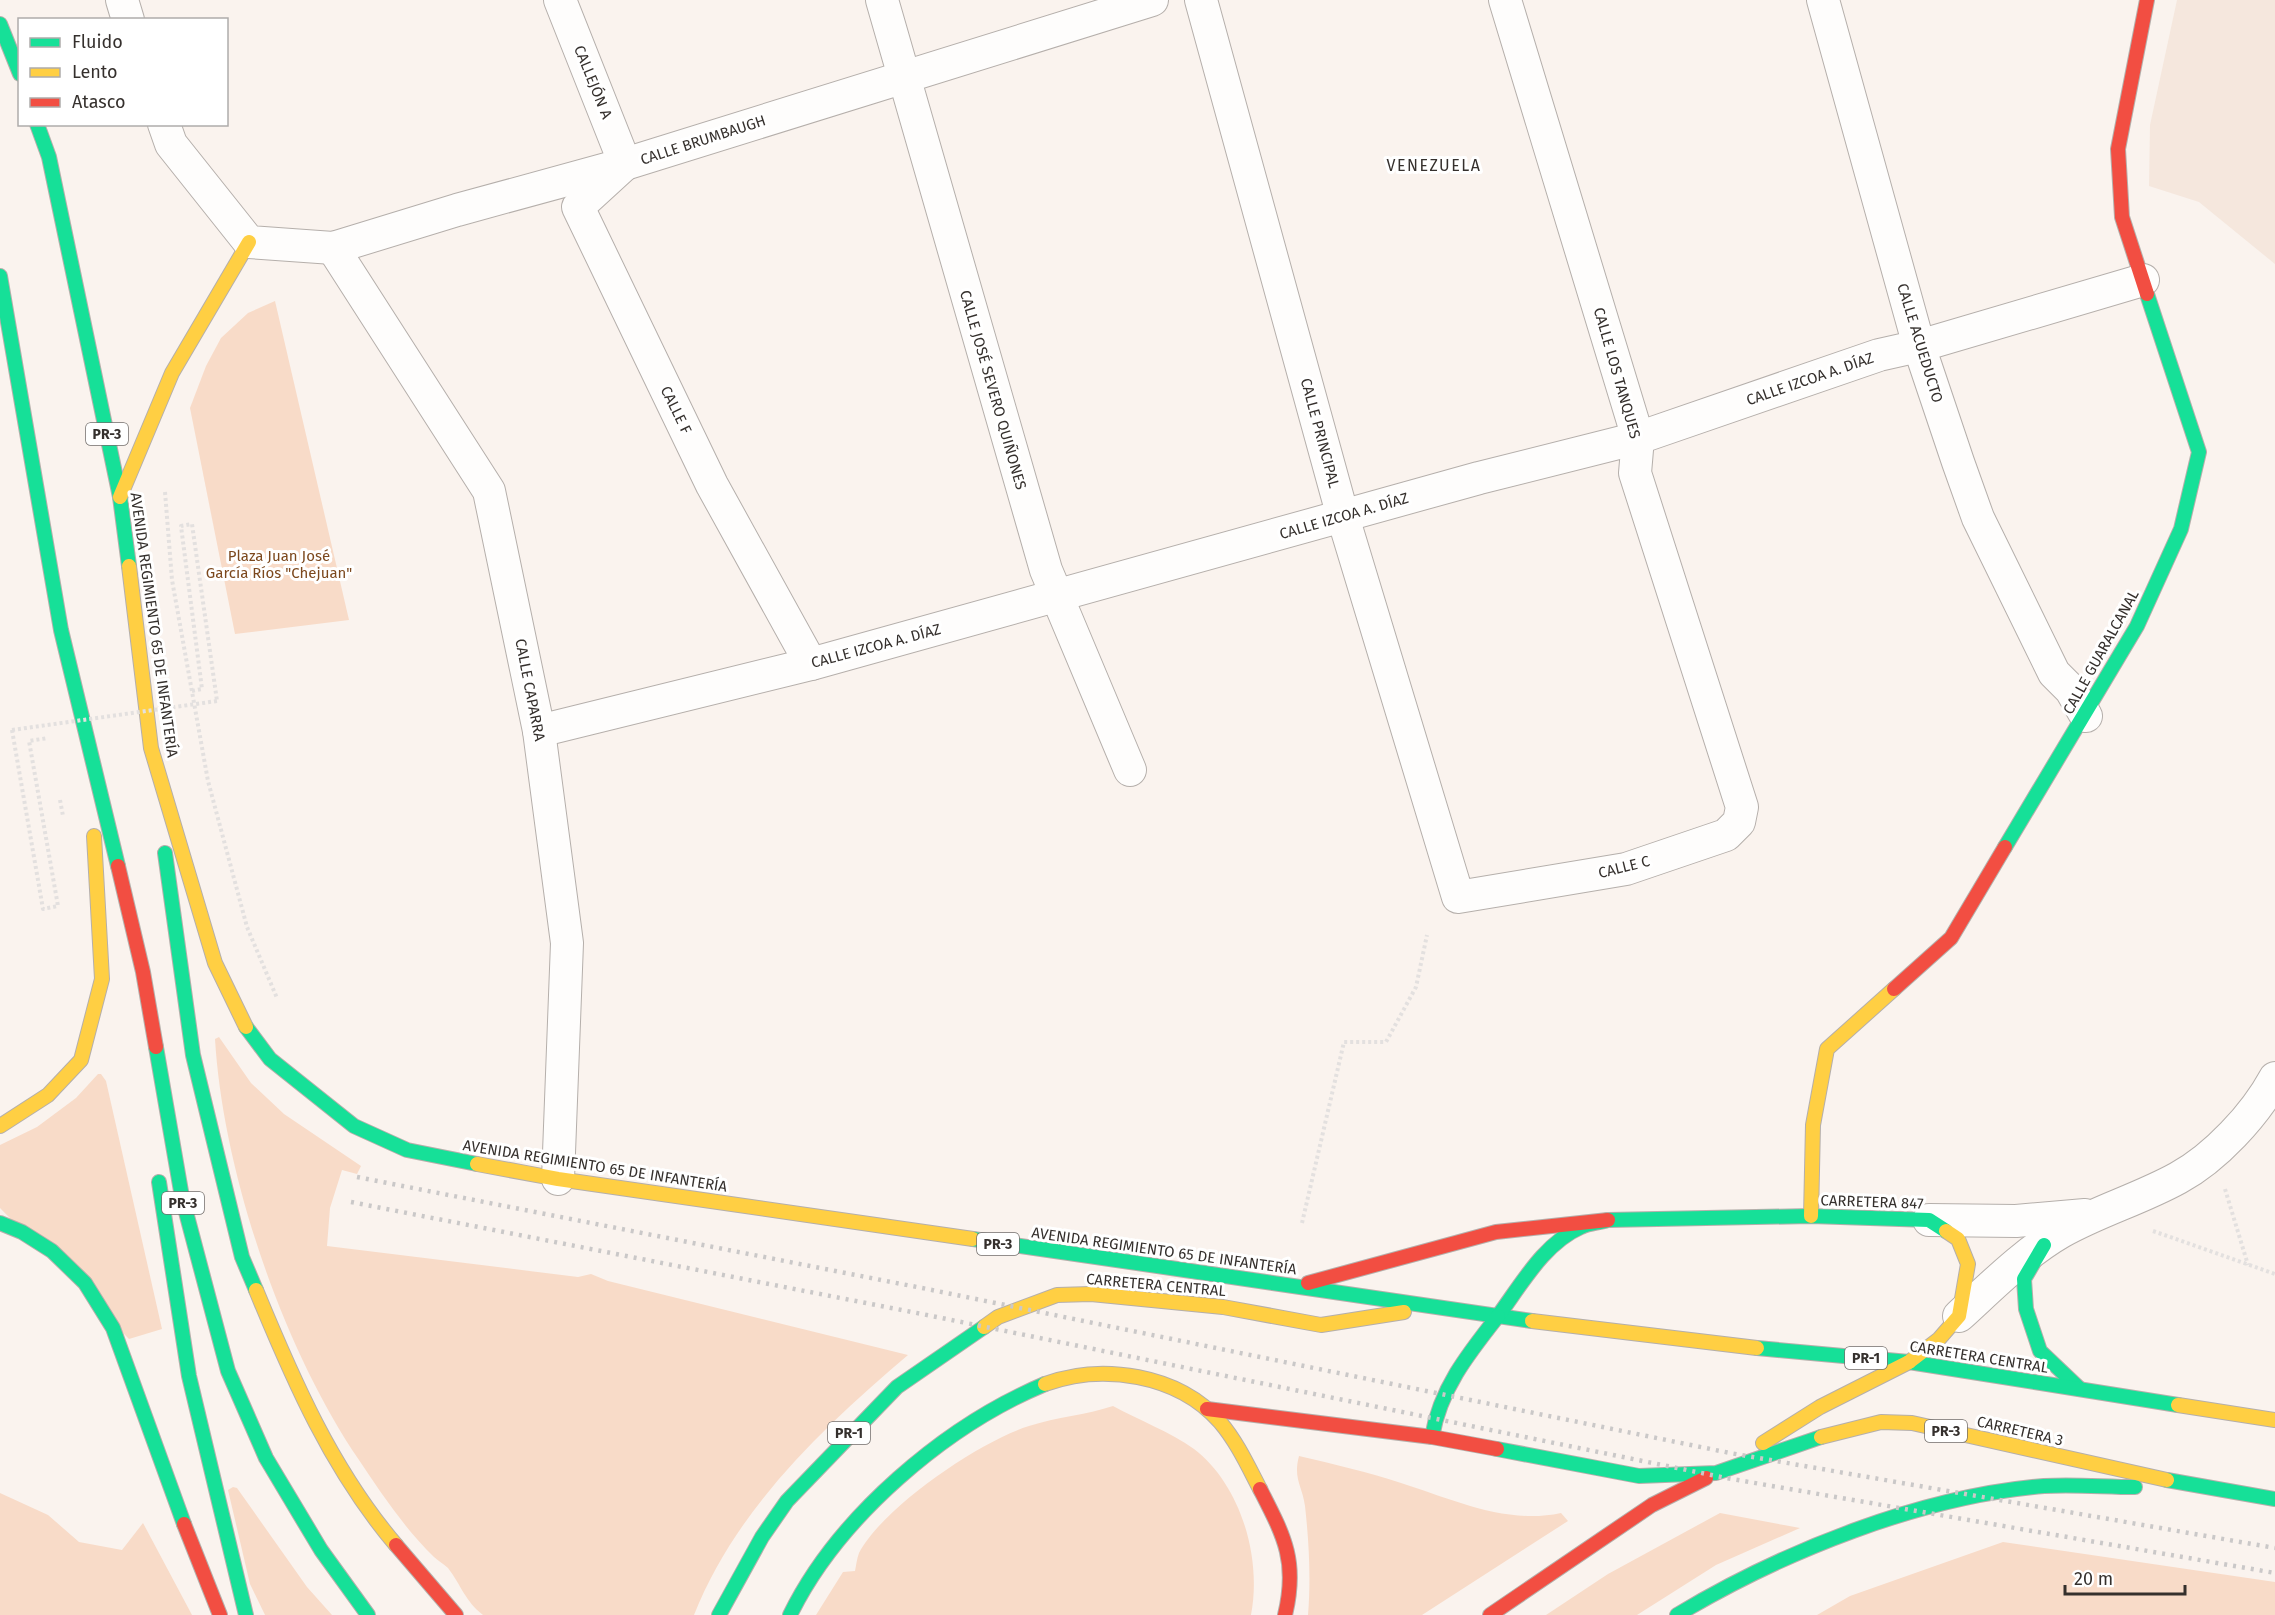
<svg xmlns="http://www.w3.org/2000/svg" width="2275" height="1615" font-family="'Fira Sans',sans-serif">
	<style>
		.built { fill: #f5e7dd }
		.green { fill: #f8dbc8 }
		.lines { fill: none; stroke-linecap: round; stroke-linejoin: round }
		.street-casing { stroke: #b5afab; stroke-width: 34 }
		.fast-casing { stroke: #b5afab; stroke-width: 16 }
		.slow-casing { stroke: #b5afab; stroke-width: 16 }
		.jam-casing { stroke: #b5afab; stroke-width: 16 }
		.path { stroke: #e3e0df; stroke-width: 4; stroke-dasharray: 3 3; stroke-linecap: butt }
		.street { stroke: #fefdfc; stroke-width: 32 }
		.fast { stroke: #16e098; stroke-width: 14 }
		.slow { stroke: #ffcf43; stroke-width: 14 }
		.jam { stroke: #f24e42; stroke-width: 14 }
		.rail { stroke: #cac8c8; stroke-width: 4.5; stroke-dasharray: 3 6; stroke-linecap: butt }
		.path-bridge { stroke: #e3e0df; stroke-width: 4; stroke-dasharray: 3 3; stroke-linecap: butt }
		.labels { text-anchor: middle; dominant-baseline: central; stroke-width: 6; stroke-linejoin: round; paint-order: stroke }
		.shield { fill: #fff; stroke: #726e6c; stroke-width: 1.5 }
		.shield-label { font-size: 14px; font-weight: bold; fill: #35302d }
		.street-label { font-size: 15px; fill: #35302d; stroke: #fff }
		.park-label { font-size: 15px; fill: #7c481d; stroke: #fff }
		.neighbourhood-label { font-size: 16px; letter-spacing: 1.5px; fill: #35302d; stroke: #fff }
	</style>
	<rect width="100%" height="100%" fill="#faf3ee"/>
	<polygon class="built" points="2177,0 2275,0 2275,264 2199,202 2149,186 2150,125"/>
	<g class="green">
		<polygon points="275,301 349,620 235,634 190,408 206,366 221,338 248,313"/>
		<path d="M219 1037 251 1083 284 1114 361 1166 357 1174 342 1170 330 1208 327 1246 578 1277 591 1274 608 1281 908 1355C823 1427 736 1509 694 1615H483C465 1601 461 1585 448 1568 444 1564 438 1561 434 1557 405 1529 381 1493 359 1460 283 1349 223 1173 215 1039Z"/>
		<polygon points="98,1074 101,1074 106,1081 162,1329 129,1339 0,1208 0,1145 37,1127 76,1098"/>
		<path d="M1113 1406C1139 1420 1170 1432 1194 1449 1241 1485 1262 1558 1251 1615H816L843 1572 855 1571C856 1566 857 1558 859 1553 883 1507 980 1441 1029 1426 1057 1417 1086 1415 1113 1406Z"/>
		<path d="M1299 1456C1333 1464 1368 1472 1401 1483 1452 1499 1506 1525 1561 1513L1568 1521 1422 1615H1308C1311 1579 1309 1542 1305 1506 1302 1485 1293 1479 1299 1456Z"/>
		<polygon points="233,1487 237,1488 307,1587 332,1615 265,1615 250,1584 228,1490"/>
		<polygon points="0,1493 48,1515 79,1542 122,1550 143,1523 192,1615 0,1615"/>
		<polygon points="1720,1513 1800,1528 1716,1565 1637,1615 1546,1615 1608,1574"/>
		<polygon points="2003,1542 2275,1582 2275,1615 1817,1615 1850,1596"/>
	</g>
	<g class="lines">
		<g class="street-casing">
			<g id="street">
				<polyline points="122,0 128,20"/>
				<polyline points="560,0 625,164 578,207 712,485 811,664"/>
				<polyline points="882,0 1046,570 1130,770"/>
				<polyline points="1201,0 1343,517 1458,897 1626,869 1726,835 1739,822 1742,807 1635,473 1638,438 1505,0"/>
				<polyline points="1823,0 1919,346 1958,462 1978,518 2054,673 2071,690 2086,716"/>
				<polyline points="164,124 171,144 249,242 333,248 457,210 625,164 1152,0"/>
				<polyline points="333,248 489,491 539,731 567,943 558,1179"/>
				<polyline points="539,731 811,664 1479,478 1638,438 1879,355 1919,346 2143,280"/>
				<polyline points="1929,1220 2016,1221 2085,1215"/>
				<path d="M1959 1316C1991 1287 2023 1254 2061 1232 2098 1211 2140 1199 2178 1178 2215 1158 2255 1115 2275 1078"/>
			</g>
		</g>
		<g class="fast-casing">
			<g id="fast">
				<polyline points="0,24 20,74"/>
				<polyline points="37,124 49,157 120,497 129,566"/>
				<polyline points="0,276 61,630 118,866"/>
				<polyline points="2005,847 2137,626 2181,529 2199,452 2147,294"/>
				<polyline points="165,853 193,1055 242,1257 256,1290"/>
				<polyline points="246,1027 270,1059 354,1126 407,1150 477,1164"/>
				<polyline points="156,1047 182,1197 228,1371 266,1458 321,1550 368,1615"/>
				<polyline points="159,1182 189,1376 246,1615"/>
				<polyline points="0,1223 22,1232 52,1251 85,1283 113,1328 184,1524"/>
				<polyline points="973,1239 1532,1321"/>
				<polyline points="2044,1245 2024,1279 2026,1309 2040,1351 2080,1389"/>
				<path d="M1498 1316C1521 1285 1544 1243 1581 1227 1589 1223 1599 1223 1608 1220L1811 1216 1929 1220 1946 1231"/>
				<polyline points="1757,1348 1909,1362 2178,1405"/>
				<path d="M1432 1437C1440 1389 1468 1354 1498 1316"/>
				<polyline points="1497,1449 1639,1476 1716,1473 1821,1437"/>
				<polyline points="2167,1480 2275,1499"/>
				<polyline points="719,1615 762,1537 787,1501 897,1387 984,1327"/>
				<path d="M790 1615C838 1517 945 1426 1045 1384"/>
				<path d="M1677 1615C1782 1552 1921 1496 2044 1486 2074 1484 2105 1487 2135 1487"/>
			</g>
		</g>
		<g class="slow-casing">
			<g id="slow">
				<polyline points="120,497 172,373 249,242"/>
				<polyline points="129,566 151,748 215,963 246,1027"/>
				<polyline points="0,1126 48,1095 81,1060 102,979 94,836"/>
				<polyline points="477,1164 558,1179 973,1239"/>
				<polyline points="1811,1216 1813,1125 1827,1049 1894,989"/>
				<path d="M256 1290C293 1380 332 1470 396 1545"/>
				<polyline points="1532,1321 1757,1348"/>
				<polyline points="984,1327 998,1317 1057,1295 1091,1294 1223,1307 1321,1325 1404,1312"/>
				<polyline points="1909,1362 1939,1339 1959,1316 1968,1264 1958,1239 1946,1231"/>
				<path d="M1045 1384C1102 1363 1178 1374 1220 1422 1237 1442 1248 1466 1260 1489"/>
				<polyline points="2178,1405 2275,1420"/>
				<polyline points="1821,1437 1881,1422 1912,1423 2167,1480"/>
				<polyline points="1763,1443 1820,1407 1909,1362"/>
			</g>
		</g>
		<g class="jam-casing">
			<g id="jam">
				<polyline points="2147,0 2118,149 2122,217 2147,294"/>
				<polyline points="118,866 143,972 156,1047"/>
				<polyline points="1894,989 1951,938 2005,847"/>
				<polyline points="1308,1283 1496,1232 1608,1220"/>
				<polyline points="1207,1409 1432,1437 1497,1449"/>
				<path d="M1260 1489C1284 1536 1298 1561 1285 1615"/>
				<polyline points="184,1524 220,1615"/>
				<polyline points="396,1545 456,1615"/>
				<polyline points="1490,1615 1652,1505 1706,1478"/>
			</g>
		</g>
		<g class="path">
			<polyline points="165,492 172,580 208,781 247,927 277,998"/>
			<polyline points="192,691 202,689 181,526 192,524 217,701"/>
			<polyline points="12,730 43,909 58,906 29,741 48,738"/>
			<polyline points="60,800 63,816"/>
			<polyline points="2225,1189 2248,1265"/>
			<polyline points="1302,1223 1344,1042 1386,1042 1416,987 1427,935"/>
			<polyline points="2153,1231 2275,1274"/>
		</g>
		<use href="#street" class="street"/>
		<use href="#fast" class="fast"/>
		<use href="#slow" class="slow"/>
		<use href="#jam" class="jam"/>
		<g class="rail">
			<polyline points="357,1177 927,1289 1730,1453 2275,1548"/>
			<polyline points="351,1202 922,1314 1726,1478 2275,1573"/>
		</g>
		<polyline class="path-bridge" points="12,730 217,701"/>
	</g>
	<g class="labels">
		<g class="shield">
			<rect x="86" y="423" width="42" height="22" rx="4.5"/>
			<rect x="162" y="1192" width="42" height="22" rx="4.5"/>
			<rect x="977" y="1233" width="42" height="22" rx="4.5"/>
			<rect x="1845" y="1347" width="42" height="22" rx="4.5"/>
			<rect x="1925" y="1420" width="42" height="22" rx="4.5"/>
			<rect x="828" y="1422" width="42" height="22" rx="4.5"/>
		</g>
		<g class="shield-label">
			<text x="107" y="434">PR-3</text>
			<text x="183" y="1203">PR-3</text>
			<text x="998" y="1244">PR-3</text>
			<text x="1866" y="1358">PR-1</text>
			<text x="1946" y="1431">PR-3</text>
			<text x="849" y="1433">PR-1</text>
		</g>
		<g class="street-label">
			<text transform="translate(593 82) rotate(68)">CALLEJÓN A</text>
			<text transform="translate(703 140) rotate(-18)">CALLE BRUMBAUGH</text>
			<text transform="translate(1920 343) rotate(73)">CALLE ACUEDUCTO</text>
			<text transform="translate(1617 373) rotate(74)">CALLE LOS TANQUES</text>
			<text transform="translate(1810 379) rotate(-19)">CALLE IZCOA A. DÍAZ</text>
			<text transform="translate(993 390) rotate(74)">CALLE JOSÉ SEVERO QUIÑONES</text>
			<text transform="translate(676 410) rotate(64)">CALLE F</text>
			<text transform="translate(1320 433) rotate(75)">CALLE PRINCIPAL</text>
			<text transform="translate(1344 516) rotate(-16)">CALLE IZCOA A. DÍAZ</text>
			<text transform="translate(154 625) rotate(82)">AVENIDA REGIMIENTO 65 DE INFANTERÍA</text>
			<text transform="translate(876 646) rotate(-15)">CALLE IZCOA A. DÍAZ</text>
			<text transform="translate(2101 652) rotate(-61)">CALLE GUARALCANAL</text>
			<text transform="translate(530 690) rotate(79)">CALLE CAPARRA</text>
			<text transform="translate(1624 867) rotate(-14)">CALLE C</text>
			<text transform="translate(595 1166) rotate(9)">AVENIDA REGIMIENTO 65 DE INFANTERÍA</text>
			<text transform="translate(1872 1202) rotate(2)">CARRETERA 847</text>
			<text transform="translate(1164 1251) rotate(8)">AVENIDA REGIMIENTO 65 DE INFANTERÍA</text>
			<text transform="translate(1156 1285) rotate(5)">CARRETERA CENTRAL</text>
			<text transform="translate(1979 1357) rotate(9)">CARRETERA CENTRAL</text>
			<text transform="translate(2020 1431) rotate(13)">CARRETERA 3</text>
		</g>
		<g class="park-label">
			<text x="279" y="556">Plaza Juan José<tspan x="279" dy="17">García Ríos "Chejuan"</tspan></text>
		</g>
		<g class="neighbourhood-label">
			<text x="1434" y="165">VENEZUELA</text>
		</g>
	</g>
	<rect x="18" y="18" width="210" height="108" fill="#ffffff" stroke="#aeacab" stroke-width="1.5"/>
	<rect x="30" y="38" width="30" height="9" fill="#16e098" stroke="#aeacab" stroke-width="1.5"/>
	<text x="72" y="48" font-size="18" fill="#35302d">Fluido</text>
	<rect x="30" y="68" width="30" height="9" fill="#ffcf43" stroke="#aeacab" stroke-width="1.5"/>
	<text x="72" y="78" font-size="18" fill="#35302d">Lento</text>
	<rect x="30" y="98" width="30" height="9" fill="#f24e42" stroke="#aeacab" stroke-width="1.5"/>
	<text x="72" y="108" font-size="18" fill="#35302d">Atasco</text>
	<path d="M2065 1585v9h120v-9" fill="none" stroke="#35302d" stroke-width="3"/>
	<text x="2074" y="1585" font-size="18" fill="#35302d" stroke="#ffffff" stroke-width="4.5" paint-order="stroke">20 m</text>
</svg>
